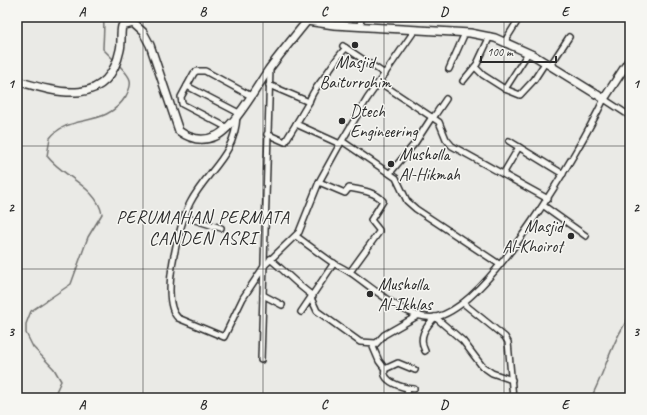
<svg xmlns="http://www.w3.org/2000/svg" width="647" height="415" font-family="Caveat,sans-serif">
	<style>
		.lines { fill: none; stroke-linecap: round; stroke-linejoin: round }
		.stream { stroke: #727270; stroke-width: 1.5 }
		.street-casing { stroke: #2b2b2b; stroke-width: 8 }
		.secondary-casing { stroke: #2b2b2b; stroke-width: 10 }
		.street { stroke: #f6f6f2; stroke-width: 5 }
		.secondary { stroke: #f6f6f2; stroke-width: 7 }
		.grid { fill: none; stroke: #2b2b2b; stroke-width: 1; stroke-opacity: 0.55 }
		.poi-dot { fill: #2b2b2b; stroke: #f6f6f2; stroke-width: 1.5 }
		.labels { text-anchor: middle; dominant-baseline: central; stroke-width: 3; stroke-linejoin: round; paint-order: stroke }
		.poi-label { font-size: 17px; fill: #2b2b2b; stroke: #f6f6f2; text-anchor: start }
		.neighbourhood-label { font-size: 18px; letter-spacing: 1px; fill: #2b2b2b; stroke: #f6f6f2 }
		.neatline { fill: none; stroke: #2b2b2b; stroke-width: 1.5 }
		.grid-label { font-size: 13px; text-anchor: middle; font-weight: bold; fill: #2b2b2b }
	</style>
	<rect width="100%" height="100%" fill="#eaeae6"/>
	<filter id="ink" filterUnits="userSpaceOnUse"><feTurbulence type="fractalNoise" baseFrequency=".025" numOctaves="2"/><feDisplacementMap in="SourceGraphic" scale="8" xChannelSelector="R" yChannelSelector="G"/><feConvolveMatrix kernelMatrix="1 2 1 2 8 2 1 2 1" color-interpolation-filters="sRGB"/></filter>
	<g filter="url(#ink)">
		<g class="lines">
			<g class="stream">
				<path d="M103 17C105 23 103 41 103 49L114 60"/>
				<path d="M53 398 61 381 54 369 33 347 26 333V324L31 311 71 284 88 237 102 214C97 187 63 177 47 156L50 138C70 112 105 130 126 96 135 80 129 76 118 64"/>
				<path d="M591 398C605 371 612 341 630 316"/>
			</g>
			<g class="street-casing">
				<g id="street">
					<polyline points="299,17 307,21 310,17"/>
					<polyline points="122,26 125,17"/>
					<polyline points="360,27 361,17"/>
					<polyline points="505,41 520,17"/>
					<polyline points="343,46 385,74"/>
					<polyline points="550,66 569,37"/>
					<polyline points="475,67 483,75 505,89 520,95 534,80 545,63"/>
					<polyline points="449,69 465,33"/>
					<polyline points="463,81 477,64 490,36"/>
					<polyline points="379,82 439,122 446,139 452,146 548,199"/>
					<polyline points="269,85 309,102 296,124 340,144"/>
					<polyline points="187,86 239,113"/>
					<polyline points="505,89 528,53"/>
					<path d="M309 102C313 89 321 83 327 73 334 63 338 56 346 48"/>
					<path d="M237 116C235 157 207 170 190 203 179 225 159 300 178 318L224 337 243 298 265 265 299 232 319 182 340 144 367 99 415 30"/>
					<polyline points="433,118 446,99"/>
					<polyline points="228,128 182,104 181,97 194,73 197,71 205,71 251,96"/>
					<polyline points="267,134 285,142 296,124"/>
					<polyline points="342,141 396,178 407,201 416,209 499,264"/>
					<polyline points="509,141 563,174"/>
					<polyline points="390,173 415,143 432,117"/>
					<polyline points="503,174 519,147"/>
					<path d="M319 182 345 193 349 188C360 190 376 192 383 201L371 220 379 230V232L350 272"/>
					<polyline points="544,206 586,236"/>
					<polyline points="185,217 221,228"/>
					<path d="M296 236C308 245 320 254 333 263 339 266 345 269 351 273 372 287 409 322 436 317 490 306 580 149 604 99L630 116"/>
					<path d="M270 259C285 271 297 285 313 296"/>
					<polyline points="263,295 282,305"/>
					<polyline points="311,298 317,311 360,342 376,343"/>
					<polyline points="463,303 505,337 508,342 513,398"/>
					<polyline points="301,312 334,263"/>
					<path d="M425 351C418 337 425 328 435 317L463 341 482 366 492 373 512 380"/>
					<polyline points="261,360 270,69"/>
					<polyline points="385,369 398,363 415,370"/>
					<path d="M414 389C403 388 381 382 385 369L379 361 373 347 384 335 419 315"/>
					<polyline points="406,398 408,389"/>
				</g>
			</g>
			<g class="secondary-casing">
				<path id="secondary" d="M17 81C58 93 108 108 120 50 122 42 120 34 122 26L133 23 143 32 150 45 179 131C190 139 203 142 216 136 233 129 258 85 269 69 281 53 294 37 307 21L334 25 470 33 495 38 533 55 604 99 630 59"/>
			</g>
			<use href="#street" class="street"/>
			<use href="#secondary" class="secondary"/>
		</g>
	</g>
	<path class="grid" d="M143 17V398M263 17V398M384 17V398M504 17V398M17 146H630M17 269H630"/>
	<g class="poi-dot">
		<circle cx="355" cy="45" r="4"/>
		<circle cx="342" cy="121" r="4"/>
		<circle cx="391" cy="164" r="4"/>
		<circle cx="571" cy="236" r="4"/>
		<circle cx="370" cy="294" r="4"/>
	</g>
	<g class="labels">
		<g class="poi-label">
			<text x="355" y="62" text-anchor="middle">Masjid<tspan x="355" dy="20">Baiturrohim</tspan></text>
			<text x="350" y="111">Dtech<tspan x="350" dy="20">Engineering</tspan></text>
			<text x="399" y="154">Musholla<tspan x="399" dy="20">Al-Hikmah</tspan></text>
			<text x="563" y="226" text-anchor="end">Masjid<tspan x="563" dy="20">Al-Khoirot</tspan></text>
			<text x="378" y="284">Musholla<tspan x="378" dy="20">Al-Ikhlas</tspan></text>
		</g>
		<g class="neighbourhood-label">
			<text x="203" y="217">PERUMAHAN PERMATA<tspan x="203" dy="21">CANDEN ASRI</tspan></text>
		</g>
	</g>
	<rect width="647" height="415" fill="none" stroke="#f6f6f2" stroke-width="44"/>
	<path d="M481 56v6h75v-6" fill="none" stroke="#2b2b2b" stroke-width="2"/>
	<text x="487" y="56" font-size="12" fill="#2b2b2b" stroke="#f6f6f2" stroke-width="3" paint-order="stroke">100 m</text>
	<rect x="22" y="22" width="603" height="371" class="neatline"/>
	<g class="grid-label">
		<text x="82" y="16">A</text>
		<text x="203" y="16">B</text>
		<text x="324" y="16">C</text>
		<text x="444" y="16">D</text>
		<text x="565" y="16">E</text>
		<text x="11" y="88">1</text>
		<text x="636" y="88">1</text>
		<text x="11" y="212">2</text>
		<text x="636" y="212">2</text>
		<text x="11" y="336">3</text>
		<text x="636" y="336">3</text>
		<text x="82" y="409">A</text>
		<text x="203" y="409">B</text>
		<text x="324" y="409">C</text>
		<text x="444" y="409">D</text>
		<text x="565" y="409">E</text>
	</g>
</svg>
